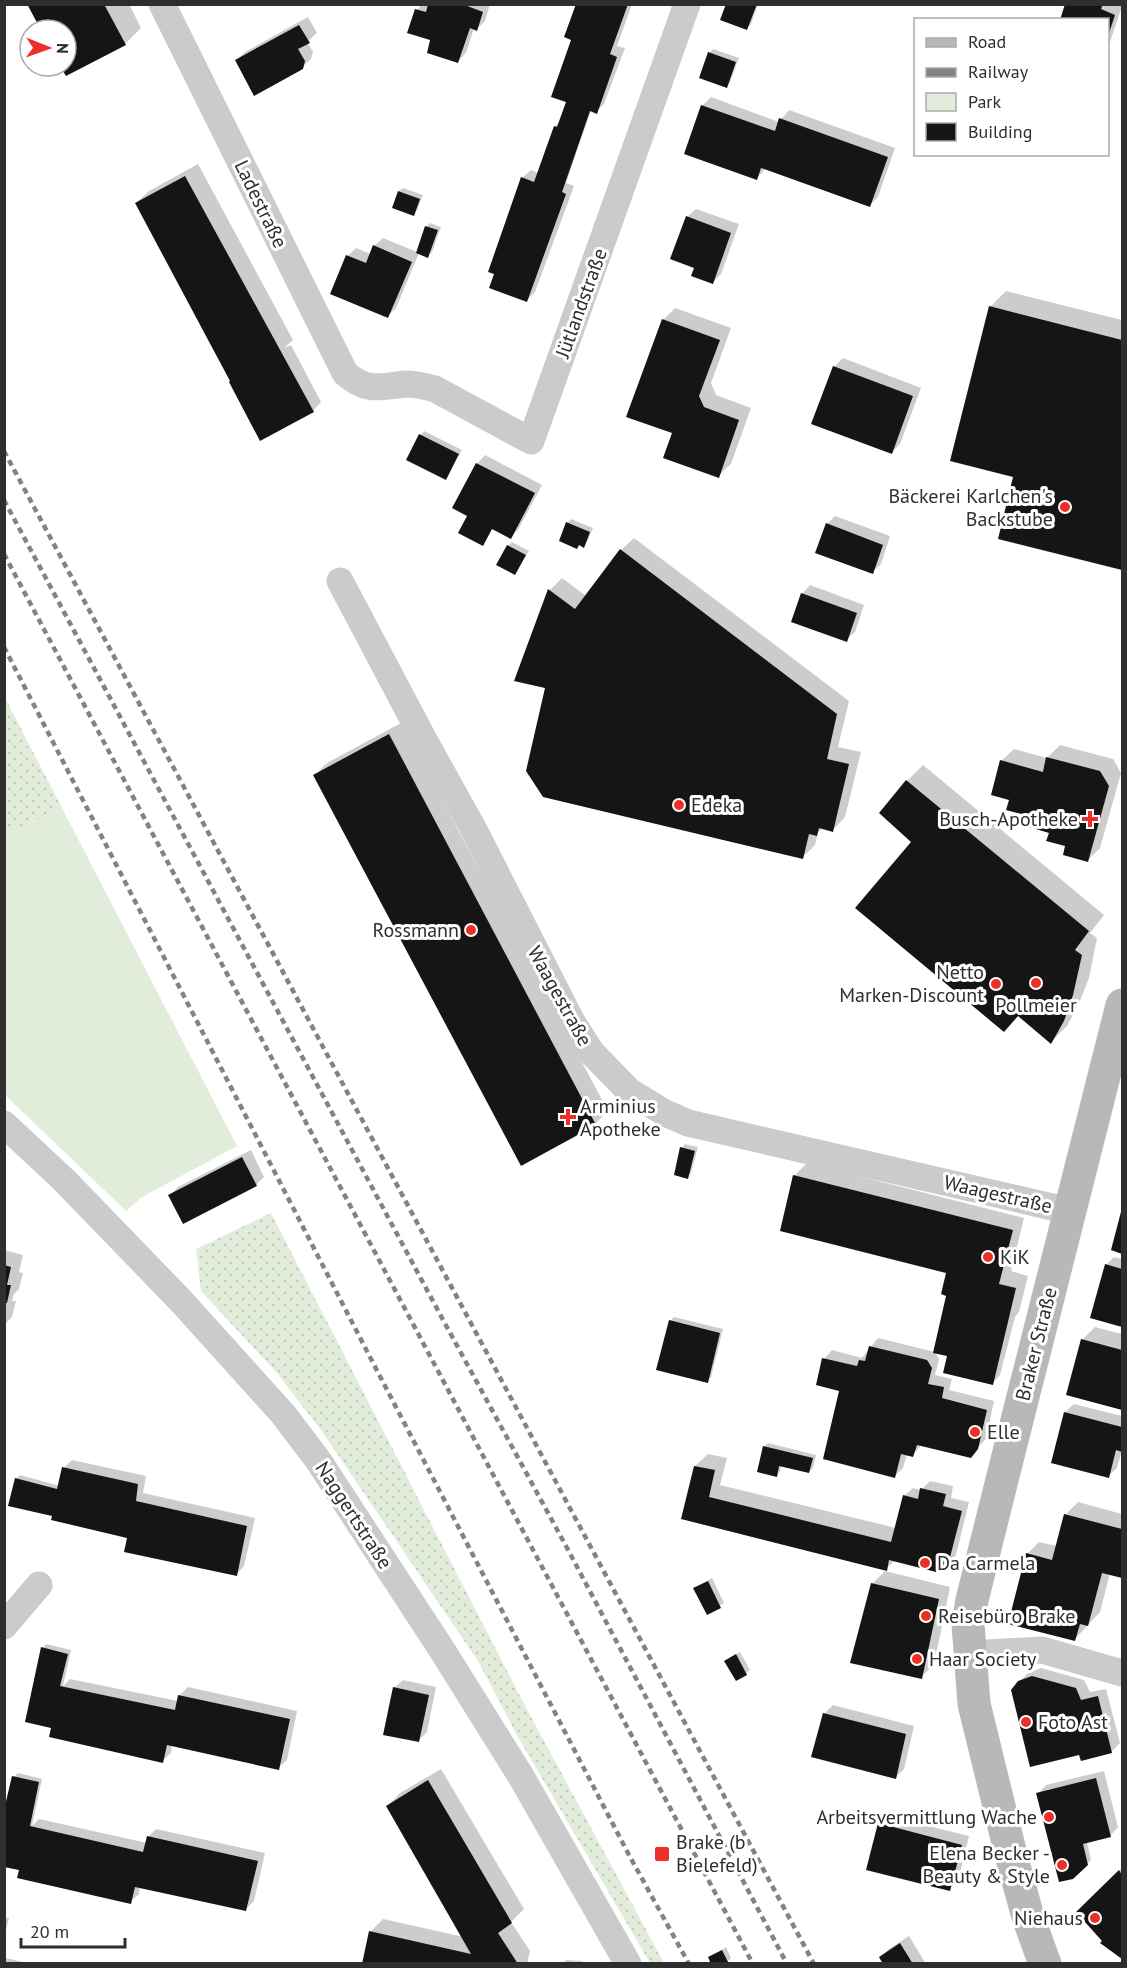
<svg xmlns="http://www.w3.org/2000/svg" width="1127" height="1968" font-family="'PT Sans',sans-serif">
	<style>
		.grass { fill: url(#grass-dots) }
		.green { fill: #e2ecdb }
		.shadow { fill: #0003 }
		.building { fill: #151515 }
		.lines { fill: none; stroke-linecap: round; stroke-linejoin: round }
		.minor { stroke: #cbcbcb; stroke-width: 27 }
		.secondary { stroke: #b8b8b8; stroke-width: 33 }
		.rail { stroke: #838383; stroke-width: 4.5; stroke-dasharray: 6 4.5; stroke-linecap: butt }
		.poi-dot { fill: #ec3028; stroke: #fff; stroke-width: 2 }
		.labels { text-anchor: middle; dominant-baseline: central; stroke-width: 6; stroke-linejoin: round; paint-order: stroke }
		.street-label { font-size: 20px; fill: #2e2e2e; stroke: #fff }
		.poi-label { font-size: 20px; fill: #2e2e2e; stroke: #fff; text-anchor: start }
	</style>
	<defs>
		<pattern id="grass-dots" width="8" height="8" patternUnits="userSpaceOnUse" patternTransform="scale(1.5)"><rect width="8" height="8" fill="#e2ecdb"/><path d="M2 2h.1M6 6h.1" fill="none" stroke="#c2cbbc" stroke-width="1.8" stroke-linecap="round"/></pattern>
	</defs>
	<rect width="100%" height="100%" fill="#fff"/>
	<g class="grass">
		<polygon points="4,696 62,808 5,835 4,835"/>
		<polygon points="271,1213 522,1700 664,1963 650,1963 518,1737 478,1661 321,1430 276,1372 201,1291 196,1249"/>
	</g>
	<polygon class="green" points="62,808 237,1146 142,1197 126,1211 5,1095 5,835"/>
	<g class="shadow">
		<polygon points="29,4 129,4 141,28 125,44 66,74 62,66 66,66 66,30 43,30"/>
		<polygon points="422,4 490,4 485,21 477,29 474,28 466,53 458,61 417,10"/>
		<polygon points="577,4 632,4 617,46 625,48 604,104 596,112 591,110 566,183 574,186 535,292 527,300 522,178 531,170 538,173 555,126 559,123 567,102"/>
		<polygon points="727,4 758,4 751,24 747,28"/>
		<polygon points="1067,4 1117,4 1122,6 1108,48 1108,20"/>
		<polygon points="308,17 317,33 307,42 313,52 311,59 302,67 237,60 245,52"/>
		<polygon points="713,49 739,58 730,82 727,86 709,53"/>
		<polygon points="711,97 779,122 789,110 895,148 878,197 870,205 766,168 757,178 686,153 703,105"/>
		<polygon points="198,164 293,340 284,348 291,345 321,402 313,411 232,380 136,203 149,191"/>
		<polygon points="403,188 423,195 417,210 414,214 394,207 399,191"/>
		<polygon points="696,209 739,224 721,274 712,283 687,217"/>
		<polygon points="430,223 441,227 432,252 428,256 419,253 396,308 388,316 348,256 356,248 371,254 374,246 383,238 417,252 426,227"/>
		<polygon points="1006,291 1122,320 1122,569 999,538 1015,476 990,307"/>
		<polygon points="675,308 731,328 711,383 716,395 751,408 731,464 718,476 674,433 663,320"/>
		<polygon points="843,358 921,388 900,444 891,453 834,367"/>
		<polygon points="424,431 462,450 445,478 421,435"/>
		<polygon points="485,455 542,485 519,528 511,537 493,527 482,544 468,517 477,464"/>
		<polygon points="835,516 890,536 881,564 872,572 827,524"/>
		<polygon points="571,519 593,528 587,542 583,546 580,544 577,547 567,523"/>
		<polygon points="634,538 849,701 838,747 861,752 845,817 833,830 823,828 818,832 815,845 803,857 547,687 516,680 550,590 562,578 586,596 621,550"/>
		<polygon points="512,542 529,551 515,573 508,546"/>
		<polygon points="810,585 864,605 855,632 846,640 802,594"/>
		<polygon points="401,723 608,1111 595,1124 522,1164 315,775 327,763"/>
		<polygon points="1060,745 1113,759 1121,773 1100,848 1088,860 1010,799 1001,761 1014,749 1047,758"/>
		<polygon points="923,765 1104,915 1090,933 1097,938 1089,978 1079,1003 1067,1026 1051,1042 1019,1015 1004,1030 914,842 881,813 907,781"/>
		<polygon points="685,1144 698,1147 691,1173 687,1177 682,1148"/>
		<polygon points="251,1150 264,1177 256,1185 170,1195 178,1187"/>
		<polygon points="807,1163 1024,1218 1011,1271 1028,1276 1019,1312 1015,1317 1000,1375 992,1384 949,1355 935,1352 939,1359 935,1375 952,1379 949,1390 994,1401 986,1439 970,1456 922,1444 913,1455 907,1454 903,1468 895,1476 824,1359 832,1350 862,1358 878,1338 935,1352 948,1294 948,1272 794,1176"/>
		<polygon points="1122,1211 1122,1252 1112,1249"/>
		<polygon points="4,1250 23,1255 19,1272 23,1273 19,1289 14,1294 12,1301 16,1301 12,1317 6,1323 4,1332"/>
		<polygon points="1114,1257 1122,1259 1122,1325 1092,1317 1106,1265"/>
		<polygon points="674,1317 723,1329 711,1377 707,1381 670,1321"/>
		<polygon points="1095,1327 1122,1334 1122,1410 1068,1394 1083,1339"/>
		<polygon points="1074,1404 1122,1416 1122,1450 1117,1468 1108,1476 1065,1412"/>
		<polygon points="768,1443 816,1455 813,1468 809,1472 782,1465 780,1471 776,1475 764,1447"/>
		<polygon points="708,1454 727,1458 720,1485 896,1528 904,1496 913,1488 921,1490 930,1481 953,1486 951,1498 969,1502 956,1555 947,1564 895,1560 886,1569 682,1518 695,1466"/>
		<polygon points="72,1460 146,1476 143,1493 255,1518 244,1566 236,1575 54,1511 16,1479 20,1475 60,1486 64,1468"/>
		<polygon points="1078,1502 1122,1514 1122,1576 1110,1573 1100,1612 1075,1639 1027,1554 1039,1542 1057,1546 1065,1515"/>
		<polygon points="885,1571 950,1587 934,1665 921,1677 872,1584"/>
		<polygon points="712,1578 724,1603 707,1613 695,1588"/>
		<polygon points="46,1644 71,1650 63,1686 70,1679 178,1701 179,1696 188,1687 297,1711 287,1760 278,1768 172,1745 171,1753 162,1761 54,1723 43,1648"/>
		<polygon points="740,1652 750,1670 736,1679 730,1658"/>
		<polygon points="1041,1668 1084,1680 1090,1692 1106,1689 1120,1743 1111,1752 1080,1753 1019,1682 1028,1673"/>
		<polygon points="403,1680 436,1687 427,1732 419,1740 394,1688"/>
		<polygon points="833,1705 914,1726 904,1769 896,1777 813,1756 825,1713"/>
		<polygon points="441,1769 524,1909 511,1922 530,1951 527,1964 363,1964 370,1932 383,1919 464,1937 388,1806 400,1793"/>
		<polygon points="1104,1771 1118,1827 1110,1836 1087,1842 1091,1860 1072,1877 1038,1794 1046,1785"/>
		<polygon points="18,1773 42,1779 32,1826 39,1819 147,1843 148,1837 156,1829 265,1853 254,1901 246,1909 140,1886 139,1894 130,1902 21,1869 14,1777"/>
		<polygon points="888,1816 969,1836 958,1881 949,1889 879,1824"/>
		<polygon points="1122,1868 1122,1957 1102,1943 1104,1940 1078,1912"/>
		<polygon points="4,1917 9,1918 4,1938"/>
		<polygon points="909,1936 926,1964 885,1964 881,1957 889,1949"/>
		<polygon points="726,1947 731,1958 728,1961 729,1964 713,1964 710,1958"/>
		<polygon points="6,1958 31,1964 4,1964"/>
		<polygon points="567,1960 582,1961 584,1964 560,1964"/>
	</g>
	<g class="building">
		<polygon points="27,4 104,4 126,45 66,76 60,66 66,66 66,30 41,30"/>
		<polygon points="428,4 462,4 483,12 477,31 470,28 458,63 427,53 430,40 407,33 415,9 426,12"/>
		<polygon points="576,4 628,4 610,54 617,57 597,114 590,111 562,192 566,194 527,302 489,288 494,274 488,272 521,177 534,182 554,126 557,127 566,102 551,97 571,40 564,37"/>
		<polygon points="726,4 757,4 747,30 720,20"/>
		<polygon points="1065,4 1103,4 1101,9 1115,15 1108,36 1108,20 1060,20"/>
		<polygon points="299,25 310,43 298,49 305,61 303,69 254,96 235,60"/>
		<polygon points="708,52 736,62 727,88 699,78"/>
		<polygon points="701,105 775,131 779,118 888,157 870,207 761,168 757,180 684,154"/>
		<polygon points="185,176 314,412 260,441 229,382 230,381 135,203"/>
		<polygon points="398,191 420,199 414,216 392,208"/>
		<polygon points="686,216 731,233 713,284 691,276 694,268 670,259"/>
		<polygon points="425,226 438,230 428,258 416,253"/>
		<polygon points="373,245 412,262 388,318 330,294 346,255 366,263"/>
		<polygon points="989,306 1122,340 1122,570 998,539 1013,477 950,461"/>
		<polygon points="662,319 720,340 699,396 704,407 739,420 719,478 663,458 672,433 626,417"/>
		<polygon points="833,366 913,396 892,454 811,424"/>
		<polygon points="419,434 459,454 446,480 406,460"/>
		<polygon points="476,463 535,493 511,539 492,529 483,546 458,533 467,516 452,508"/>
		<polygon points="566,522 590,532 584,548 579,545 577,549 559,541"/>
		<polygon points="826,523 883,545 873,574 815,553"/>
		<polygon points="507,545 526,555 515,575 496,565"/>
		<polygon points="620,549 837,714 827,759 849,764 833,832 819,828 817,836 809,834 803,859 543,797 526,771 545,688 514,681 548,589 575,609"/>
		<polygon points="801,593 857,613 847,642 791,622"/>
		<polygon points="389,734 596,1125 521,1166 313,775"/>
		<polygon points="1046,757 1100,771 1109,786 1088,862 1063,855 1065,846 1046,841 1049,833 1026,826 1029,816 1006,810 1009,800 991,795 1000,760 1043,772"/>
		<polygon points="906,780 1089,931 1075,950 1082,955 1073,995 1064,1021 1051,1044 1018,1016 1004,1032 855,908 911,842 879,813"/>
		<polygon points="680,1147 695,1151 688,1179 674,1175"/>
		<polygon points="242,1157 257,1186 183,1224 168,1195"/>
		<polygon points="793,1175 1013,1230 999,1284 1016,1288 993,1385 943,1373 947,1356 933,1353 946,1296 941,1294 946,1273 780,1231"/>
		<polygon points="1122,1208 1122,1254 1111,1250"/>
		<polygon points="1105,1264 1122,1269 1122,1327 1090,1318"/>
		<polygon points="4,1265 11,1267 7,1285 11,1285 7,1303 4,1303"/>
		<polygon points="669,1320 720,1333 708,1383 656,1370"/>
		<polygon points="1081,1339 1122,1350 1122,1410 1066,1395"/>
		<polygon points="869,1346 927,1360 932,1368 928,1384 944,1387 942,1398 987,1410 978,1449 971,1458 917,1445 913,1457 901,1454 895,1478 823,1459 839,1391 816,1385 822,1358 857,1366 859,1360 865,1361"/>
		<polygon points="1064,1412 1122,1427 1122,1452 1116,1450 1109,1478 1051,1463"/>
		<polygon points="763,1446 813,1458 809,1473 779,1466 777,1477 757,1472"/>
		<polygon points="694,1466 715,1470 709,1497 891,1542 903,1495 918,1499 920,1488 946,1494 943,1506 962,1511 948,1565 936,1572 889,1560 887,1571 681,1519"/>
		<polygon points="62,1467 138,1484 136,1501 247,1526 237,1576 124,1552 127,1538 51,1520 52,1516 8,1506 15,1478 57,1489"/>
		<polygon points="1064,1514 1122,1529 1122,1578 1102,1573 1088,1626 1080,1624 1075,1641 1008,1624 1026,1553 1052,1560"/>
		<polygon points="708,1581 721,1608 707,1615 693,1588"/>
		<polygon points="871,1583 939,1599 922,1679 850,1663"/>
		<polygon points="41,1647 68,1654 60,1686 175,1710 178,1695 290,1719 279,1770 167,1745 163,1763 49,1737 51,1728 25,1722"/>
		<polygon points="736,1654 747,1675 736,1681 724,1661"/>
		<polygon points="1032,1676 1076,1688 1081,1700 1098,1696 1112,1753 1081,1761 1079,1755 1030,1767 1011,1690 1018,1681"/>
		<polygon points="393,1687 429,1695 419,1742 383,1735"/>
		<polygon points="823,1713 906,1734 896,1779 811,1757"/>
		<polygon points="12,1776 39,1782 30,1826 143,1852 147,1836 258,1861 246,1911 135,1887 131,1904 17,1878 19,1870 4,1867 4,1810"/>
		<polygon points="1096,1778 1111,1837 1083,1844 1088,1865 1073,1879 1059,1882 1036,1793"/>
		<polygon points="428,1780 512,1923 498,1933 518,1964 362,1964 369,1931 471,1954 386,1806"/>
		<polygon points="878,1823 962,1845 950,1891 866,1870"/>
		<polygon points="1119,1870 1122,1875 1122,1959 1100,1943 1102,1941 1076,1912"/>
		<polygon points="900,1943 913,1964 883,1964 879,1957"/>
		<polygon points="722,1950 729,1964 711,1964 708,1957"/>
	</g>
	<g class="lines">
		<g class="minor">
			<path d="M162 4 345 373C366 392 380 387 405 384 416 384 425 386 435 389L531 441 687 4"/>
			<polyline points="340,581 424,740 474,830 572,1022 592,1053 629,1091 665,1113 688,1123 1070,1211"/>
			<polyline points="4,1124 63,1179 182,1302 283,1414 318,1460 444,1653 522,1778 628,1964"/>
			<polyline points="4,1626 39,1585"/>
			<polyline points="969,1654 1042,1650 1122,1673"/>
		</g>
		<polyline class="secondary" points="1045,1964 1028,1917 1011,1855 974,1704 968,1624 972,1600 1007,1460 1122,1005"/>
		<g class="rail">
			<polyline points="4,451 814,1964"/>
			<polyline points="4,500 442,1318 566,1546 787,1964"/>
			<polyline points="4,554 753,1964"/>
			<polyline points="4,647 371,1359 629,1855 689,1964"/>
		</g>
	</g>
	<g class="poi-dot">
		<circle cx="1065" cy="507" r="6"/>
		<circle cx="679" cy="805" r="6"/>
		<path d="M1087 810h6v6h6v6h-6v6h-6v-6h-6v-6h6z"/>
		<circle cx="471" cy="930" r="6"/>
		<circle cx="1036" cy="983" r="6"/>
		<circle cx="996" cy="984" r="6"/>
		<path d="M565 1108h6v6h6v6h-6v6h-6v-6h-6v-6h6z"/>
		<circle cx="988" cy="1257" r="6"/>
		<circle cx="975" cy="1432" r="6"/>
		<circle cx="925" cy="1563" r="6"/>
		<circle cx="926" cy="1616" r="6"/>
		<circle cx="917" cy="1659" r="6"/>
		<circle cx="1026" cy="1722" r="6"/>
		<circle cx="1049" cy="1817" r="6"/>
		<rect x="654" y="1846" width="16" height="16" rx="3"/>
		<circle cx="1062" cy="1865" r="6"/>
		<circle cx="1095" cy="1918" r="6"/>
	</g>
	<g class="labels">
		<g class="street-label">
			<text transform="translate(261 204) rotate(64)">Ladestraße</text>
			<text transform="translate(581 303) rotate(-70)">Jütlandstraße</text>
			<text transform="translate(560 996) rotate(61)">Waagestraße</text>
			<text transform="translate(998 1194) rotate(13)">Waagestraße</text>
			<text transform="translate(1036 1344) rotate(-76)">Braker Straße</text>
			<text transform="translate(354 1515) rotate(57)">Naggertstraße</text>
		</g>
		<g class="poi-label">
			<text x="1053" y="496" text-anchor="end">Bäckerei Karlchen's<tspan x="1053" dy="23">Backstube</tspan></text>
			<text x="691" y="805">Edeka</text>
			<text x="1078" y="819" text-anchor="end">Busch-Apotheke</text>
			<text x="459" y="930" text-anchor="end">Rossmann</text>
			<text x="984" y="972" text-anchor="end">Netto<tspan x="984" dy="23">Marken-Discount</tspan></text>
			<text x="1036" y="1005" text-anchor="middle">Pollmeier</text>
			<text x="580" y="1106">Arminius<tspan x="580" dy="23">Apotheke</tspan></text>
			<text x="1000" y="1257">KiK</text>
			<text x="987" y="1432">Elle</text>
			<text x="937" y="1563">Da Carmela</text>
			<text x="938" y="1616">Reisebüro Brake</text>
			<text x="929" y="1659">Haar Society</text>
			<text x="1038" y="1722">Foto Ast</text>
			<text x="1037" y="1817" text-anchor="end">Arbeitsvermittlung Wache</text>
			<text x="676" y="1842">Brake (b<tspan x="676" dy="23">Bielefeld)</tspan></text>
			<text x="1050" y="1853" text-anchor="end">Elena Becker -<tspan x="1050" dy="23">Beauty &amp; Style</tspan></text>
			<text x="1083" y="1918" text-anchor="end">Niehaus</text>
		</g>
	</g>
	<rect width="1127" height="1968" fill="none" stroke="#2e2e2e" stroke-width="12"/>
	<rect x="914" y="18" width="195" height="138" fill="#ffffff" stroke="#ababab" stroke-width="1.5"/>
	<rect x="926" y="38" width="30" height="9" fill="#b8b8b8" stroke="#ababab" stroke-width="1.5"/>
	<text x="968" y="48" font-size="18" fill="#2e2e2e">Road</text>
	<rect x="926" y="68" width="30" height="9" fill="#838383" stroke="#ababab" stroke-width="1.5"/>
	<text x="968" y="78" font-size="18" fill="#2e2e2e">Railway</text>
	<rect x="926" y="93" width="30" height="18" fill="#e2ecdb" stroke="#ababab" stroke-width="1.5"/>
	<text x="968" y="108" font-size="18" fill="#2e2e2e">Park</text>
	<rect x="926" y="123" width="30" height="18" fill="#151515" stroke="#ababab" stroke-width="1.5"/>
	<text x="968" y="138" font-size="18" fill="#2e2e2e">Building</text>
	<g transform="translate(48 48) rotate(91)"><circle r="28" fill="#ffffff" stroke="#ababab" stroke-width="1.5"/>
	<path d="M0-4.5L10 22L0 15L-10 22Z" fill="#ec3028"/>
	<text y="-9" font-size="16" font-weight="bold" text-anchor="middle" fill="#2e2e2e">N</text>
	</g>
	<path d="M21 1938v9h104v-9" fill="none" stroke="#2e2e2e" stroke-width="3"/>
	<text x="30" y="1938" font-size="18" fill="#2e2e2e" stroke="#ffffff" stroke-width="4.5" paint-order="stroke">20 m</text>
</svg>
